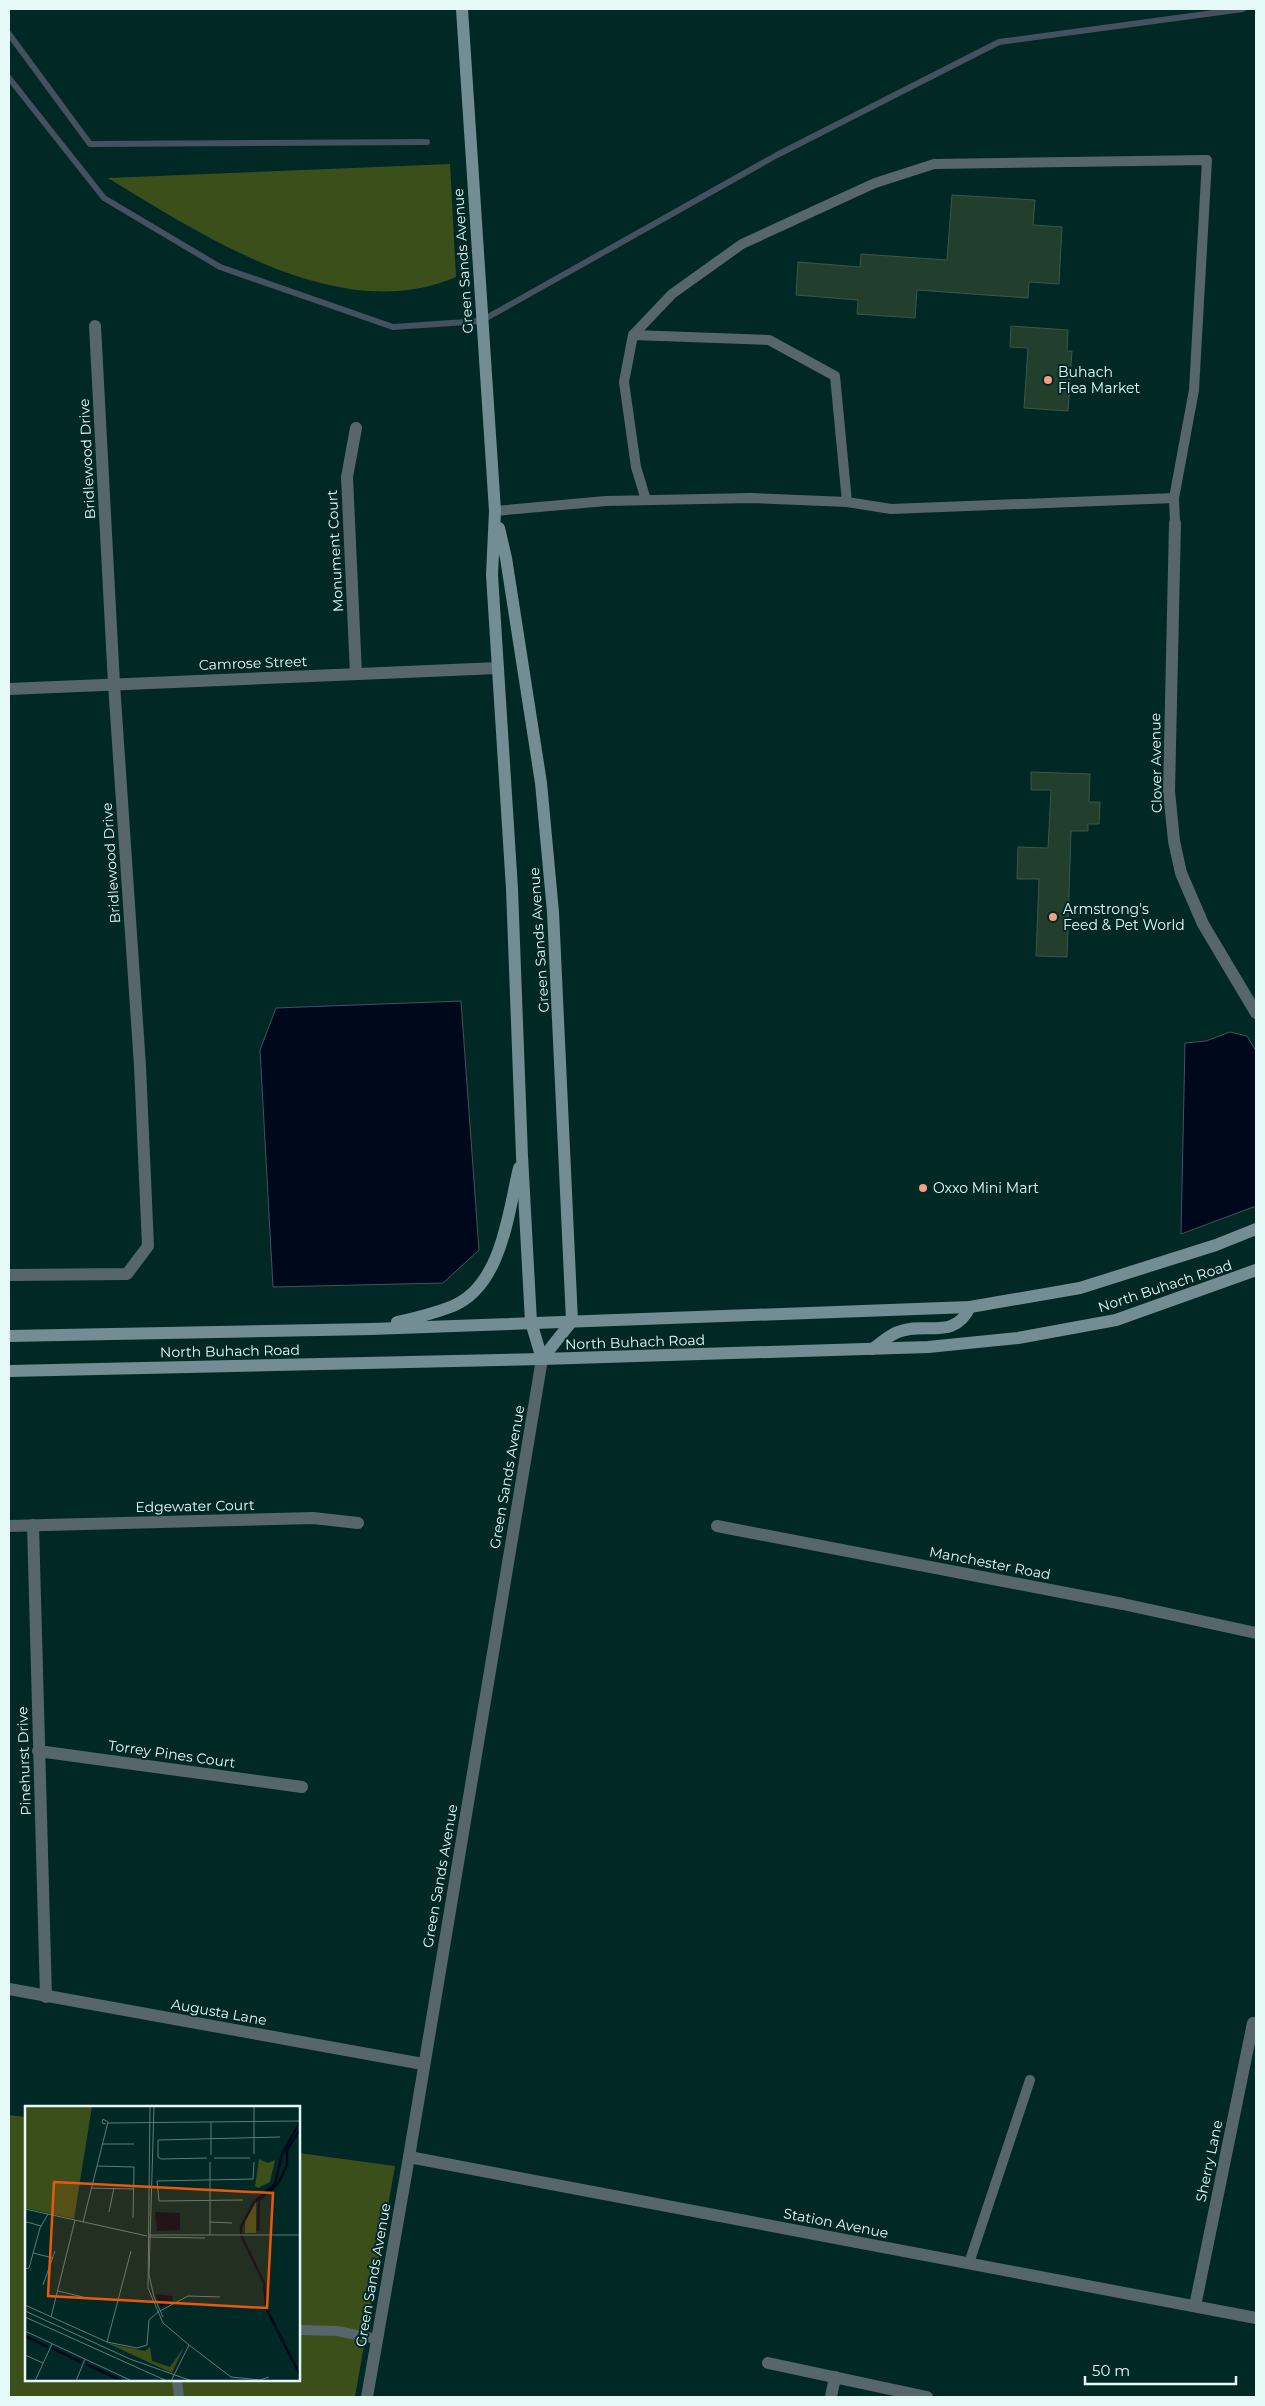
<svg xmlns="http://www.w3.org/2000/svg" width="1265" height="2406" font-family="Montserrat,sans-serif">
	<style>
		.green { fill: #3b4f1b }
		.water { fill: #00091c; stroke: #45515e }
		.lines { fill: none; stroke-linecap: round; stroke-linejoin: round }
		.stream { stroke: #45515e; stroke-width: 6 }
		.building { fill: #223f2e; stroke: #3a5846 }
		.service { stroke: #56666b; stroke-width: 10 }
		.minor { stroke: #56666b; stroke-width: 12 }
		.secondary { stroke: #738d94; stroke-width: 12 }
		.poi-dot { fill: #f39f86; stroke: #002825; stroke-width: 2 }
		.labels { text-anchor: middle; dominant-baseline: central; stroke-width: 4; stroke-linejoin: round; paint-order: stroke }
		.street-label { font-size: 14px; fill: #e5faf8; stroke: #002825 }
		.poi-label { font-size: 14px; fill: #e5faf8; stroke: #002825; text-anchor: start }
		.inset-river { fill: none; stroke: #00091c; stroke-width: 2.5 }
		.inset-road { fill: none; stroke: #5c7c79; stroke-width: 1 }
		.view { fill: #e8590c; fill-opacity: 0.15; stroke: #e8590c; stroke-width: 2.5 }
		.inset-edge { fill: none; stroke: #e5faf8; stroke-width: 2.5 }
	</style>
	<rect width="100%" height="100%" fill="#002825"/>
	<g class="green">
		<path d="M450 164 456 277C341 327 203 236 108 178Z"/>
		<polygon points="9,2115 26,2117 26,2380 299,2380 299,2153 395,2166 355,2397 9,2397"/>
	</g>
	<g class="water">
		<polygon points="461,1001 479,1250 443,1283 273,1287 260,1050 276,1008"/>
		<polygon points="1230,1032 1247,1036 1256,1051 1256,1206 1181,1234 1185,1043 1206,1041"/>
	</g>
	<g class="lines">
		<g class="stream">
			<polyline points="9,34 90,144 427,142"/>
			<polyline points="9,78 104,198 220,267 393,327 481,321 777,155 999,42 1243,9"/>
		</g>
	</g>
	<g class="building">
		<polygon points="952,195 1035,200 1033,225 1062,227 1059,284 1029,282 1028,298 917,290 915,318 857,314 858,300 796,295 798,262 860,267 861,254 947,260"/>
		<polygon points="1011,326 1068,330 1067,351 1072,351 1068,411 1024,408 1028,348 1010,347"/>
		<polygon points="1031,772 1090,774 1089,802 1100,802 1099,824 1088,824 1088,831 1071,831 1067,957 1036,956 1039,879 1017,879 1018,847 1048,848 1051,790 1031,790"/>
	</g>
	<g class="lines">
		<g class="service">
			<polyline points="633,335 672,294 742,244 875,183 934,164 1207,160 1194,390 1174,498"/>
			<polyline points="847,502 891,509 1174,498 1175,523"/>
			<polyline points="495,511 606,501 751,498 847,502 835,376 769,340 633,335 624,382 636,467 646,500"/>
			<polyline points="969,2263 1030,2080"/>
			<polyline points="299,2330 337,2331 377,2339"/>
			<polyline points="177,2380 179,2397"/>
		</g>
		<g class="minor">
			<polyline points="356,428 347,477 356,674"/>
			<polyline points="1175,523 1169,791 1174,841 1181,873 1203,924 1256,1013"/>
			<polyline points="9,689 498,668"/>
			<polyline points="9,1275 127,1274 148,1246 140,1066 114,684 95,326"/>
			<polyline points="33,1525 46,1997"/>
			<polyline points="9,1526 313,1518 358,1523"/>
			<polyline points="717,1526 1123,1604 1256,1633"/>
			<polyline points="38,1751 302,1787"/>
			<polyline points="9,1989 423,2064"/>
			<polyline points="409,2157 1256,2318"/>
			<polyline points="1195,2306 1253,2023"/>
			<polyline points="768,2363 927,2397"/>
			<polyline points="367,2397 409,2157 542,1359"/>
			<polyline points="831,2397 835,2377"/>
		</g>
		<g class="secondary">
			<polyline points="462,9 495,511 492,575 512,889 522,1156 531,1322 542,1359"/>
			<polyline points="499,528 506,558 541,783 553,912 572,1321 542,1359"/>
			<path d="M397 1322C416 1318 435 1313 453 1306 502 1285 508 1213 519 1168"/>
			<polyline points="9,1336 371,1329 970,1307 1080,1288 1216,1245 1256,1229"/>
			<path d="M872 1349C880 1344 889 1335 898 1332 925 1321 954 1341 970 1307"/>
			<polyline points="9,1371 542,1359 928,1347 1018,1338 1116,1320 1256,1270"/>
		</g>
	</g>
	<g class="poi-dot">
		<circle cx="1048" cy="380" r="5"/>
		<circle cx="1053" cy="917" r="5"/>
		<circle cx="923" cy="1188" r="5"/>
	</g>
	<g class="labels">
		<g class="street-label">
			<text transform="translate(463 261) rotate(-94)">Green Sands Avenue</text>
			<text transform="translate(87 459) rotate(-93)">Bridlewood Drive</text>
			<text transform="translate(335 551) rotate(-93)">Monument Court</text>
			<text transform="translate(253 663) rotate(-2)">Camrose Street</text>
			<text transform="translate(1156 763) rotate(-91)">Clover Avenue</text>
			<text transform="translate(111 863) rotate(-94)">Bridlewood Drive</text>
			<text transform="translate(539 940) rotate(-94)">Green Sands Avenue</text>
			<text transform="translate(1165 1286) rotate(-18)">North Buhach Road</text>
			<text transform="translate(635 1342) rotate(-2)">North Buhach Road</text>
			<text transform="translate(230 1351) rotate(-1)">North Buhach Road</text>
			<text transform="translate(507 1477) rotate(-80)">Green Sands Avenue</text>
			<text transform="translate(195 1506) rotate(-1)">Edgewater Court</text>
			<text transform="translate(990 1563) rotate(11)">Manchester Road</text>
			<text transform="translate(172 1754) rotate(8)">Torrey Pines Court</text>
			<text transform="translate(24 1761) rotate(-92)">Pinehurst Drive</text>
			<text transform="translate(440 1876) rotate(-80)">Green Sands Avenue</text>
			<text transform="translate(219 2012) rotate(10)">Augusta Lane</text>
			<text transform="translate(1209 2161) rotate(-78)">Sherry Lane</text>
			<text transform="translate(836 2223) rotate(11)">Station Avenue</text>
			<text transform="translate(373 2275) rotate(-80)">Green Sands Avenue</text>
		</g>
		<g class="poi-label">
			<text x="1058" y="372">Buhach<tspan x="1058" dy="16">Flea Market</tspan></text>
			<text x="1063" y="909">Armstrong's<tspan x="1063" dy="16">Feed &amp; Pet World</tspan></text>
			<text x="933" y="1188">Oxxo Mini Mart</text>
		</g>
	</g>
	<g transform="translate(25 2106)">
		<rect width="275" height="275" fill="#002825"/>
		<path d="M0 0H67L49 113 0 102ZM234 53 243 57 250 54 245 76 233 82 230 80ZM231 96V127H220V115ZM82 237 120 245 125 241 127 255 145 261 159 241 147 267Z" fill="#3b4f1b"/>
		<path d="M130 106 155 107V124L132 125ZM130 188 147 190 148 195 136 201Z" fill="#00091c"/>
		<path class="inset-river" d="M275 16 257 48 250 78 229 96 216 121V129L239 177 241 202 275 269M233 125 234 94 253 78 262 59V44L275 23M0 230 23 241M27 242 56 256M61 258 97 275"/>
		<path class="inset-road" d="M125 0 123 182 138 217 164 239M129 0 124 169 129 191 138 211M229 0V48M83 17 275 15M77 38H109M186 49V16M182 52 136 53 133 51V34L255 31M189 52H225M72 60 109 61 108 112M66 82 109 83M218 94 134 95 132 75 228 73 229 56M0 103 122 130M84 106 89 82M58 116 83 16 78 13 77 17 81 18M185 116 207 117M0 118 2 116 16 120M124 129H275M185 129V56M124 131 180 132M8 147 28 152M0 163 4 162 15 122 23 108M18 179 30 145M33 185 58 191M0 199 82 236 112 242 122 239 124 214 134 205M0 205 105 253 167 275M135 205 163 190 195 191M0 211 142 275M26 211 50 114M0 225 107 275M82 236 106 145M164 239 206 271 235 274 244 271M0 249 18 257M10 275 27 238M51 275 60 253M146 275 164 239"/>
		<path class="view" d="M29 76 248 87 242 202 23 190Z"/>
		<rect width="275" height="275" class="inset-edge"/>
	</g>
	<rect width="1265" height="2406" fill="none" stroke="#e5faf8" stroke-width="20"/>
	<path d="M1085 2376v8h151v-8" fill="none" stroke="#e5faf8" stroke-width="2.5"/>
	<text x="1092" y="2376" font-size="15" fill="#e5faf8" stroke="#002825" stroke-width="4" paint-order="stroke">50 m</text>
</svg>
